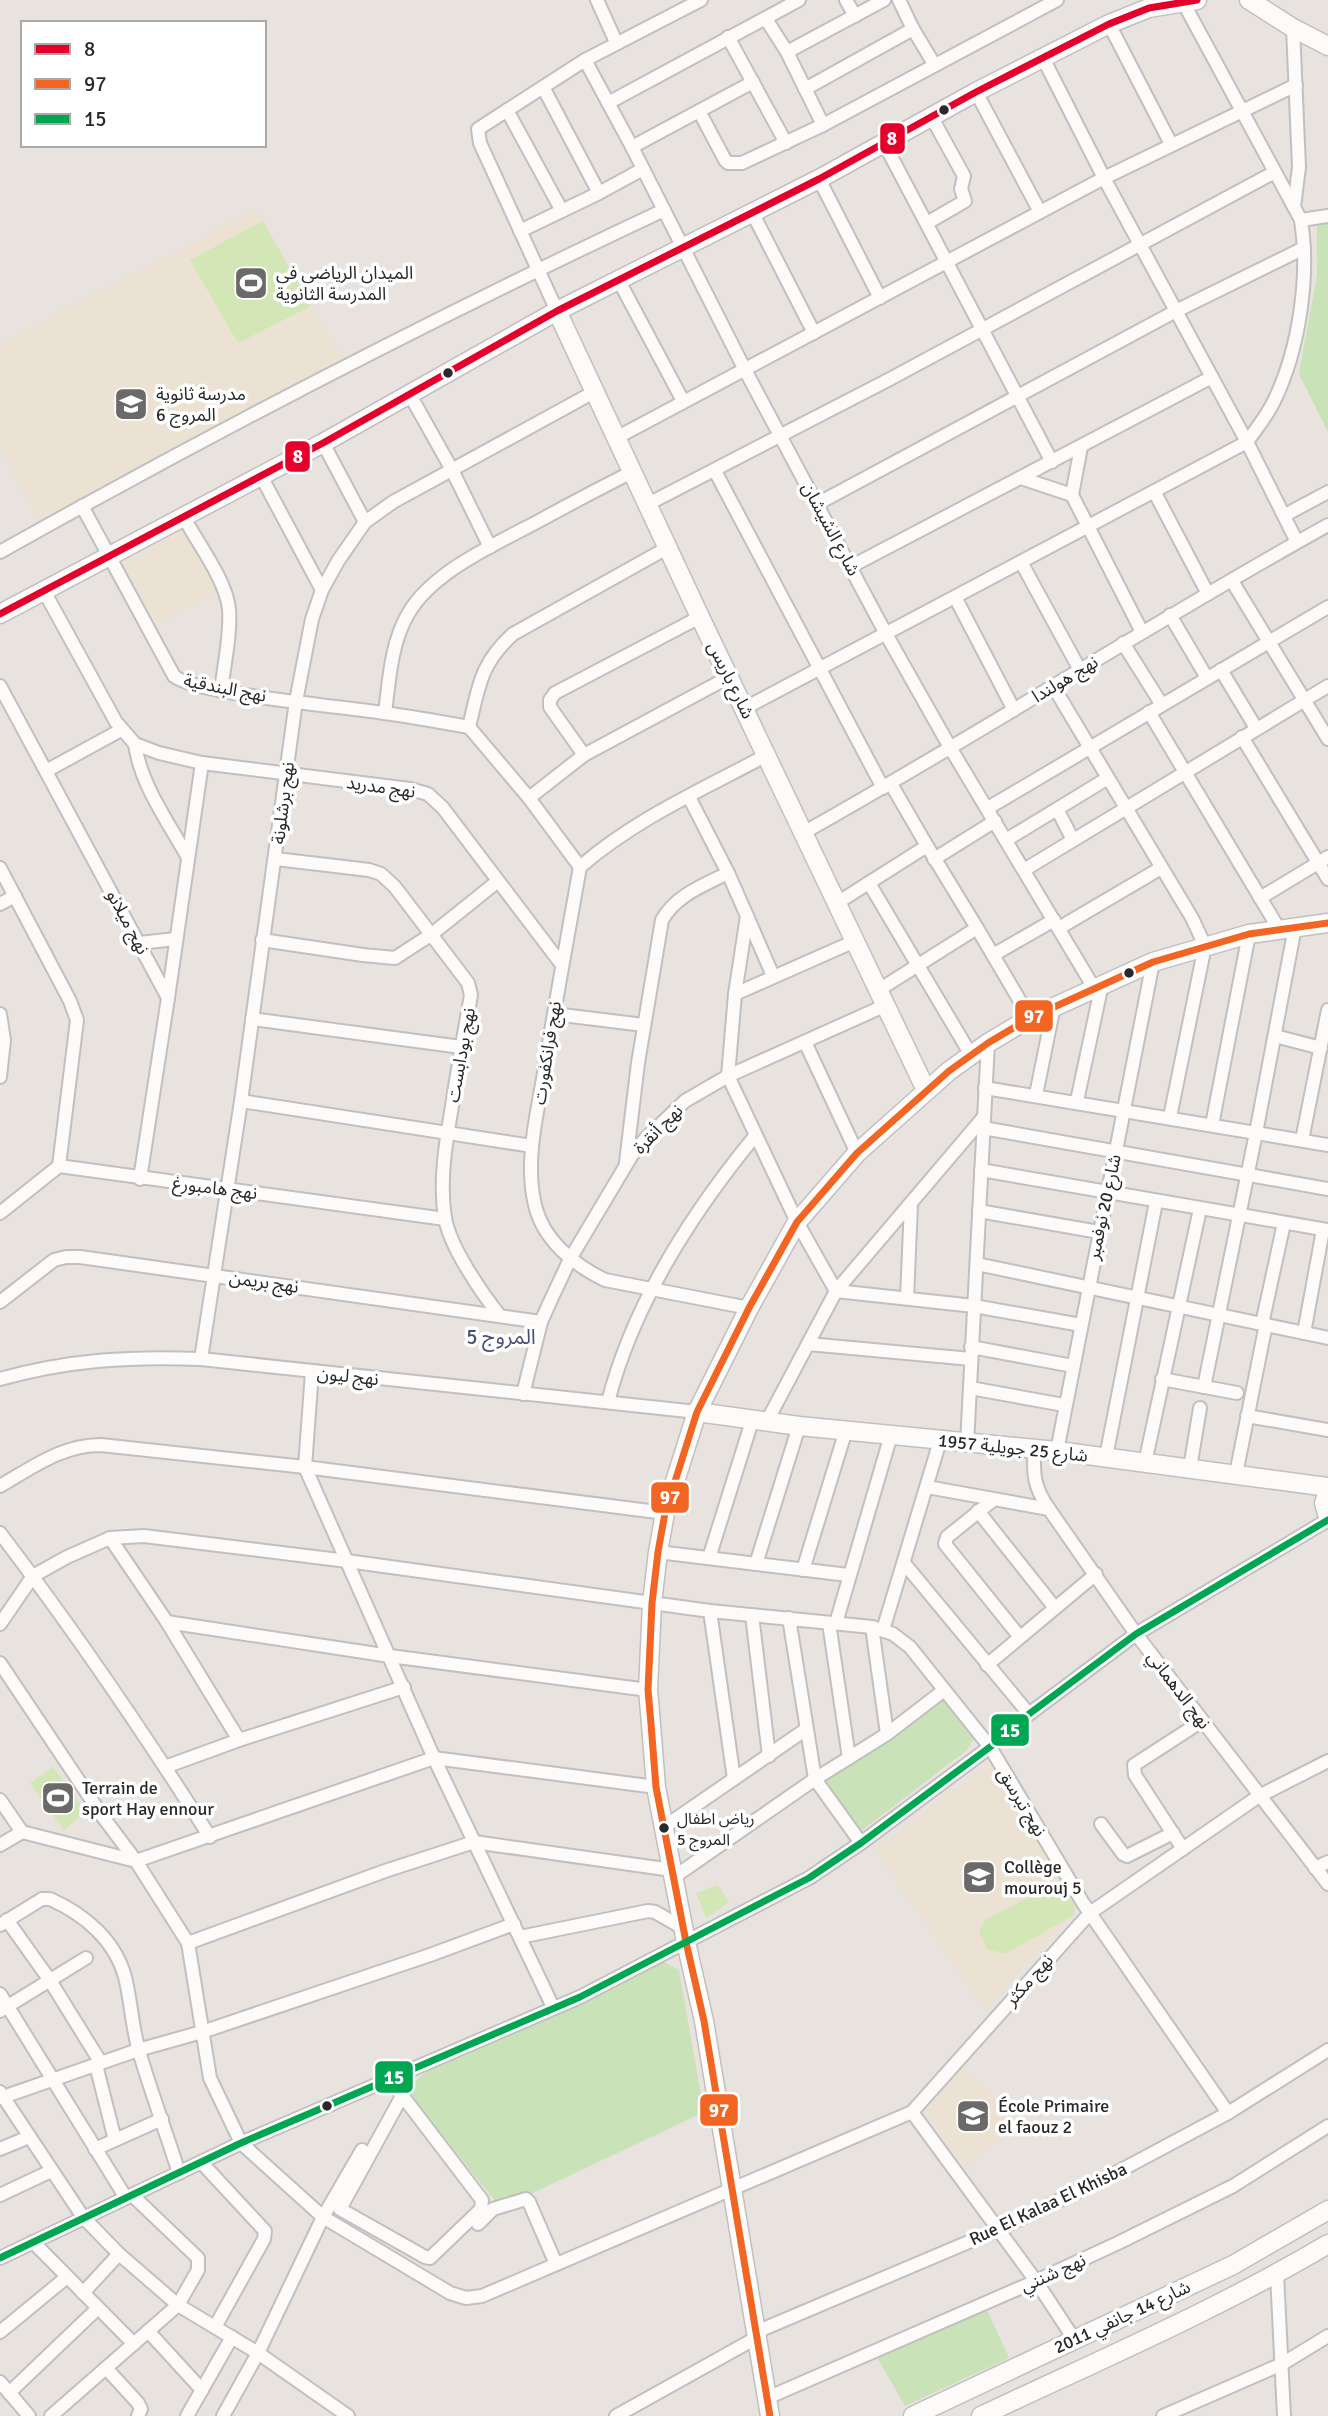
<svg xmlns="http://www.w3.org/2000/svg" width="1328" height="2416" font-family="Signika,'Noto Sans Arabic',sans-serif">
	<style>
		.education { fill: #ebe2d3 }
		.green { fill: #c9e2b7 }
		.pitch { fill: #d3e6b5 }
		.lines { fill: none; stroke-linecap: round; stroke-linejoin: round }
		.street-casing { stroke: #c1bfc0; stroke-width: 16 }
		.secondary-casing { stroke: #c1bfc0; stroke-width: 21 }
		.street { stroke: #fcfbfa; stroke-width: 12 }
		.secondary { stroke: #fcfbfa; stroke-width: 18 }
		.bus-1-casing { stroke: #fff; stroke-width: 12 }
		.bus-2-casing { stroke: #fff; stroke-width: 12 }
		.bus-3-casing { stroke: #fff; stroke-width: 12 }
		.bus-1 { stroke: #e4002b; stroke-width: 7 }
		.bus-2 { stroke: #f26522; stroke-width: 7 }
		.bus-3 { stroke: #00a651; stroke-width: 7 }
		.bus-dot { fill: #292929; stroke: #fff; stroke-width: 2.5 }
		.labels { text-anchor: middle; dominant-baseline: central; stroke-width: 7; stroke-linejoin: round; paint-order: stroke }
		.bus-label { font-size: 16px; fill: #292929; stroke: #fff; text-anchor: start }
		.poi-label { font-size: 18px; fill: #292929; stroke: #fff; text-anchor: start }
		.street-label { font-size: 18px; fill: #292929; stroke: #fff }
		.quarter-label { font-size: 21px; fill: #4a5179; stroke: #fff }
		.line-badge { stroke: #fff; stroke-width: 2.5 }
		.badge-label { font-size: 19px; text-anchor: middle; font-weight: bold; fill: #fff }
	</style>
	<rect width="100%" height="100%" fill="#e8e3de"/>
	<g class="education">
		<polygon points="256,209 343,361 40,522 0,447 0,344"/>
		<polygon points="189,526 223,588 157,624 121,559 132,554 136,559 154,550 153,546"/>
		<polygon points="991,1762 1081,1904 986,2010 875,1850"/>
		<polygon points="961,2066 1023,2121 965,2166 924,2112"/>
	</g>
	<g class="green">
		<polygon points="1328,222 1328,432 1299,374 1317,275 1317,224"/>
		<polygon points="945,1695 977,1734 967,1750 861,1831 822,1777"/>
		<polygon points="662,1961 679,1970 704,2112 501,2208 406,2091 428,2069"/>
		<polygon points="986,2308 1009,2358 905,2406 877,2357"/>
	</g>
	<g class="pitch">
		<polygon points="263,221 311,306 238,343 190,260"/>
		<polygon points="53,1767 86,1812 64,1830 30,1783"/>
		<polygon points="1055,1884 1064,1885 1075,1903 1074,1915 1005,1954 987,1949 979,1931 985,1920"/>
		<polygon points="718,1885 729,1902 706,1918 696,1893"/>
	</g>
	<g class="lines">
		<g class="street-casing">
			<g id="street">
				<polyline points="597,0 616,42"/>
				<polyline points="846,0 855,16"/>
				<polyline points="899,0 913,29 934,64"/>
				<polyline points="766,19 787,52 823,125"/>
				<polyline points="1109,24 1171,144"/>
				<polyline points="1293,28 1299,167 1294,207"/>
				<polyline points="728,37 786,143"/>
				<polyline points="787,52 884,0"/>
				<polyline points="1043,58 1104,178 1247,442 1297,542"/>
				<polyline points="585,60 632,147 745,370 886,634 951,749 1094,988"/>
				<polyline points="543,87 599,193"/>
				<polyline points="805,89 913,29"/>
				<polyline points="976,92 1040,212"/>
				<polyline points="608,103 799,0"/>
				<polyline points="507,110 562,211"/>
				<polyline points="699,111 725,160 728,163 742,163 823,125 1057,0"/>
				<polyline points="884,143 1052,462"/>
				<polyline points="632,147 753,82"/>
				<polyline points="819,179 880,298"/>
				<polyline points="752,212 814,333"/>
				<polyline points="1301,220 1328,216"/>
				<polyline points="927,223 965,201 961,189 964,176 931,116"/>
				<polyline points="520,231 599,193 643,169"/>
				<polyline points="618,279 683,401"/>
				<polyline points="557,311 480,143 478,129 585,60 701,0"/>
				<polyline points="410,395 451,468 490,547"/>
				<polyline points="616,438 1104,178 1296,85"/>
				<polyline points="323,443 365,522"/>
				<polyline points="1081,447 1072,495 1142,632"/>
				<polyline points="715,471 883,788"/>
				<polyline points="261,476 322,590"/>
				<polyline points="1021,478 1072,495"/>
				<polyline points="1155,493 1208,594"/>
				<polyline points="648,504 888,380 1273,173"/>
				<polyline points="817,504 1176,311 1304,248"/>
				<path d="M82 506 174 676C195 694 347 707 384 713 413 717 441 722 469 727"/>
				<polyline points="1285,515 1328,492"/>
				<path d="M183 516C197 542 226 580 229 609 231 635 224 665 221 691"/>
				<path d="M0 552C217 430 438 316 664 210"/>
				<polyline points="1021,562 1080,670"/>
				<polyline points="852,566 1212,377"/>
				<polyline points="1232,581 1328,739"/>
				<polyline points="44,591 116,722 135,744 159,753 202,763 410,789 428,794 443,808 562,965"/>
				<polyline points="955,597 1014,710"/>
				<polyline points="1170,615 1207,678"/>
				<polyline points="1123,643 1162,705"/>
				<polyline points="1221,670 1256,728"/>
				<polyline points="0,686 168,998 140,1179"/>
				<polyline points="1053,686 1192,918 1205,946 1170,1117"/>
				<path d="M745 708 1247 442C1256 429 1267 416 1274 401 1299 350 1310 276 1301 220L1183 2"/>
				<polyline points="1149,712 1279,929"/>
				<path d="M385 713C389 681 391 643 408 614 432 572 495 544 537 522 568 505 600 488 632 472"/>
				<path d="M469 727C479 686 480 664 513 634L667 548"/>
				<polyline points="469,727 529,798 580,867"/>
				<polyline points="1242,737 1328,879"/>
				<path d="M135 744C140 784 169 823 188 858"/>
				<polyline points="584,755 550,707 550,700 555,693 700,617"/>
				<polyline points="46,771 121,730"/>
				<polyline points="891,784 927,846"/>
				<polyline points="689,797 728,873 747,916 735,994 728,1076 797,1222 836,1291 974,1306 1081,1325"/>
				<polyline points="529,798 584,755 729,677"/>
				<polyline points="988,808 1328,607"/>
				<polyline points="1057,809 1073,840"/>
				<path d="M803 833C980 734 1151 623 1328 525"/>
				<polyline points="1006,840 1108,778"/>
				<path d="M276 859 369 870 381 874 395 887 468 983 471 995 469 1006C463 1039 457 1073 452 1106 446 1142 439 1181 445 1218 450 1247 481 1292 499 1315"/>
				<polyline points="934,859 995,821"/>
				<polyline points="0,868 70,1001 77,1020 59,1166"/>
				<polyline points="1024,870 1328,686"/>
				<polyline points="869,883 971,1055"/>
				<polyline points="1260,898 1328,857"/>
				<polyline points="837,903 927,846 977,928"/>
				<polyline points="0,904 15,896"/>
				<polyline points="747,916 773,976"/>
				<polyline points="1059,928 1161,868"/>
				<polyline points="262,940 363,955 395,958 432,934 498,881"/>
				<polyline points="139,943 176,939"/>
				<polyline points="993,955 1054,920"/>
				<polyline points="877,991 977,928 1030,1018"/>
				<polyline points="735,994 855,941"/>
				<polyline points="168,998 202,763"/>
				<polyline points="0,1014 4,1040 0,1077"/>
				<polyline points="554,1014 644,1025"/>
				<polyline points="252,1019 461,1047"/>
				<polyline points="1275,1036 1321,1048"/>
				<polyline points="805,1042 857,1153"/>
				<polyline points="985,1088 1328,1145"/>
				<polyline points="1036,1095 1054,1006"/>
				<polyline points="241,1101 532,1146"/>
				<polyline points="1077,1101 1102,984"/>
				<polyline points="1212,1125 1249,934"/>
				<polyline points="983,1128 1328,1189"/>
				<polyline points="1302,1140 1328,1010"/>
				<path d="M626 1162 638 1063 662 920C676 895 704 885 728 873"/>
				<polyline points="981,1170 1328,1230"/>
				<polyline points="979,1211 1099,1232"/>
				<polyline points="0,1213 59,1166 445,1219"/>
				<polyline points="977,1264 1328,1338"/>
				<polyline points="907,1298 911,1204"/>
				<polyline points="0,1302 54,1260 66,1257 80,1257 541,1322"/>
				<path d="M749 1308 605 1280C574 1265 543 1240 535 1205 524 1160 538 1111 545 1067 556 1000 568 934 580 867 635 819 703 789 767 755"/>
				<polyline points="1262,1324 1284,1223"/>
				<polyline points="1304,1333 1323,1230"/>
				<polyline points="808,1344 971,1359"/>
				<polyline points="971,1347 1073,1366"/>
				<polyline points="201,1359 241,1101 296,701 312,619 322,590 338,561 365,522 393,502 594,392"/>
				<polyline points="312,1372 305,1467 434,1758 553,2007"/>
				<path d="M0 1379C69 1360 130 1356 201 1359L697 1412"/>
				<polyline points="1162,1379 1237,1393"/>
				<polyline points="1204,1387 1256,1133 1295,927"/>
				<polyline points="970,1388 1064,1405"/>
				<polyline points="523,1394 541,1322 549,1304 570,1259 632,1155 645,1139 685,1101 728,1076 884,1006"/>
				<path d="M608 1402C633 1304 691 1214 755 1136"/>
				<polyline points="1247,1416 1328,1430"/>
				<polyline points="766,1423 836,1291 983,1118"/>
				<polyline points="967,1444 988,1043"/>
				<path d="M1035 1450C1032 1474 1035 1489 1049 1509L1136 1634 1328 1884"/>
				<polyline points="1057,1451 1153,962"/>
				<polyline points="1106,1457 1156,1202"/>
				<polyline points="1145,1463 1200,1209"/>
				<polyline points="1190,1468 1200,1408"/>
				<polyline points="1236,1474 1266,1324"/>
				<path d="M0 1486C33 1467 62 1445 101 1445L305 1467 665 1513"/>
				<polyline points="927,1487 1049,1509"/>
				<polyline points="993,1500 947,1537 945,1544 1019,1636"/>
				<polyline points="978,1511 1055,1608"/>
				<path d="M0 1533C74 1630 144 1733 210 1837"/>
				<polyline points="110,1538 167,1622 239,1740"/>
				<polyline points="658,1552 848,1575"/>
				<polyline points="709,1558 752,1421"/>
				<polyline points="904,1563 1029,1714"/>
				<polyline points="756,1564 799,1426"/>
				<polyline points="803,1570 846,1430"/>
				<polyline points="710,1611 734,1779"/>
				<polyline points="752,1615 769,1756"/>
				<polyline points="789,1618 815,1779 861,1843"/>
				<polyline points="167,1622 390,1656 648,1690"/>
				<polyline points="829,1623 849,1758"/>
				<polyline points="836,1623 891,1435"/>
				<polyline points="0,1624 33,1576 67,1557 110,1538 144,1536 347,1561 710,1611 872,1627 893,1634 910,1647 990,1747 1083,1903 1228,2113"/>
				<polyline points="872,1627 887,1734"/>
				<polyline points="883,1630 940,1441"/>
				<polyline points="0,1663 103,1817 136,1861 188,1943 210,2078 241,2143 323,2217 450,2293 466,2298 482,2296 912,2112 1090,1913 1259,1796 1328,1761"/>
				<polyline points="987,1665 1096,1574"/>
				<polyline points="165,1767 239,1740 404,1687"/>
				<polyline points="0,1800 22,1832 136,1861 434,1758 656,1787"/>
				<polyline points="1101,1824 1123,1854 1127,1856 1173,1833"/>
				<polyline points="664,1827 805,1730"/>
				<polyline points="0,1845 22,1832"/>
				<polyline points="1183,1849 1135,1775 1134,1765 1202,1721"/>
				<polyline points="1315,1868 1328,1862"/>
				<polyline points="674,1877 815,1779 887,1734 943,1691"/>
				<polyline points="7,1920 49,1979 101,2063"/>
				<path d="M0 1925 42 1899H50C84 1914 115 1940 125 1977 131 2001 132 2027 139 2051 151 2092 166 2132 179 2173"/>
				<polyline points="520,1937 648,1911 655,1912 683,1928"/>
				<polyline points="188,1943 385,1871 474,1842 672,1870"/>
				<polyline points="0,1994 126,2198"/>
				<polyline points="0,2011 86,1958"/>
				<polyline points="96,2065 115,2140"/>
				<polyline points="398,2090 482,2200 481,2209 430,2258 425,2257 340,2209 402,2096"/>
				<polyline points="0,2092 83,2217 119,2254 178,2305 198,2270 198,2258 132,2195"/>
				<polyline points="0,2098 138,2050 202,2032 430,1955 514,1924"/>
				<polyline points="912,2112 1036,2281 1074,2339"/>
				<polyline points="0,2149 29,2137"/>
				<polyline points="95,2149 162,2119"/>
				<polyline points="201,2162 265,2231 264,2239 215,2327"/>
				<polyline points="0,2195 51,2171"/>
				<polyline points="478,2224 493,2209 526,2199 529,2202 556,2264"/>
				<polyline points="33,2242 134,2344"/>
				<polyline points="0,2258 241,2143 580,1997 809,1878 861,1843 990,1747 1029,1714 1136,1634 1328,1520"/>
				<polyline points="1277,2274 1284,2416"/>
				<polyline points="83,2293 119,2254"/>
				<polyline points="148,2331 202,2390"/>
				<polyline points="0,2332 67,2277"/>
				<polyline points="756,2332 997,2230 1108,2177 1228,2113 1328,2050"/>
				<polyline points="106,2368 138,2403 141,2409 138,2416"/>
				<polyline points="0,2382 29,2416"/>
				<polyline points="9,2393 98,2308"/>
				<polyline points="767,2398 1036,2281 1118,2243 1233,2186 1328,2126"/>
				<polyline points="51,2416 178,2305 258,2353 348,2416"/>
				<polyline points="187,2416 232,2337"/>
				<polyline points="223,2416 258,2353 323,2217 362,2150"/>
				<polyline points="616,2416 756,2338"/>
				<polyline points="1163,2416 1282,2364 1328,2336"/>
			</g>
		</g>
		<g class="secondary-casing">
			<g id="secondary">
				<polyline points="1249,0 1293,28 1328,46"/>
				<polyline points="557,311 700,617 926,1090"/>
				<polyline points="0,614 323,443 557,311 819,179 976,92 1109,24 1149,8 1197,0"/>
				<polyline points="697,1412 799,1426 1057,1451 1328,1487"/>
				<polyline points="1328,1491 1324,1503 1328,1517"/>
				<polyline points="770,2416 704,2021 686,1942 656,1787 651,1724 648,1690 652,1603 658,1552 665,1513 697,1412 749,1308 797,1222 857,1153 949,1071 988,1043 1030,1018 1153,962 1249,934 1328,923"/>
				<polyline points="913,2416 1233,2265 1328,2210"/>
				<path d="M981 2416C1097 2361 1217 2310 1328 2244"/>
			</g>
		</g>
		<use href="#street" class="street"/>
		<use href="#secondary" class="secondary"/>
		<g class="bus-1-casing">
			<polyline id="bus-1" points="0,614 323,443 557,311 819,179 976,92 1109,24 1149,8 1197,0"/>
		</g>
		<g class="bus-2-casing">
			<polyline id="bus-2" points="770,2416 704,2021 686,1942 656,1787 651,1724 648,1690 652,1603 658,1552 665,1513 697,1412 749,1308 797,1222 857,1153 949,1071 988,1043 1030,1018 1153,962 1249,934 1328,923"/>
		</g>
		<g class="bus-3-casing">
			<polyline id="bus-3" points="0,2258 241,2143 580,1997 809,1878 861,1843 990,1747 1029,1714 1136,1634 1328,1520"/>
		</g>
		<use href="#bus-1" class="bus-1"/>
		<use href="#bus-2" class="bus-2"/>
		<use href="#bus-3" class="bus-3"/>
	</g>
	<defs>
		<g id="stadium-square" transform="scale(1.75)"><rect x="-9" y="-9" width="18" height="18" rx="4" fill="#6c6a68" stroke="#fff"/><path d="M0-5a6.5 5 0 1 0 0 10a6.5 5 0 1 0 0-10ZM-3.5-1.8h7v3.6h-7Z" fill="#fff"/></g>
		<g id="school-square" transform="scale(1.75)"><rect x="-9" y="-9" width="18" height="18" rx="4" fill="#6c6a68" stroke="#fff"/><path d="M0-5L7-2L0 1L-7-2ZM-4 1L0 2.5L4 1V4Q0 6-4 4Z" fill="#fff"/></g>
	</defs>
	<g fill-rule="evenodd">
		<use href="#stadium-square" x="251" y="283"/>
		<use href="#school-square" x="131" y="404"/>
		<use href="#stadium-square" x="58" y="1798"/>
		<use href="#school-square" x="979" y="1877"/>
		<use href="#school-square" x="973" y="2116"/>
	</g>
	<g class="bus-dot">
		<circle cx="944" cy="110" r="6"/>
		<circle cx="448" cy="373" r="6"/>
		<circle cx="1129" cy="973" r="6"/>
		<circle cx="664" cy="1828" r="6"/>
		<circle cx="327" cy="2106" r="6"/>
	</g>
	<g class="labels">
		<g class="bus-label">
			<text x="677" y="1819">رياض اطفال<tspan x="677" dy="21">المروج 5</tspan></text>
		</g>
		<g class="poi-label">
			<text x="276" y="273">الميدان الرياضي في<tspan x="276" dy="21">المدرسة الثانوية</tspan></text>
			<text x="156" y="394">مدرسة ثانوية<tspan x="156" dy="21">المروج 6</tspan></text>
			<text x="82" y="1788">Terrain de<tspan x="82" dy="21">sport Hay ennour</tspan></text>
			<text x="1004" y="1867">Collège<tspan x="1004" dy="21">mourouj 5</tspan></text>
			<text x="998" y="2106">École Primaire<tspan x="998" dy="21">el faouz 2</tspan></text>
		</g>
		<g class="street-label">
			<text transform="translate(831 529) rotate(62)">شارع الشيشان</text>
			<text transform="translate(1065 679) rotate(-31)">نهج هولندا</text>
			<text transform="translate(731 680) rotate(64)">شارع باريس</text>
			<text transform="translate(225 688) rotate(11)">نهج البندقية</text>
			<text transform="translate(381 787) rotate(8)">نهج مدريد</text>
			<text transform="translate(283 803) rotate(-83)">نهج برشلونة</text>
			<text transform="translate(128 922) rotate(62)">نهج ميلانو</text>
			<text transform="translate(547 1053) rotate(-81)">نهج فرانكفورت</text>
			<text transform="translate(461 1055) rotate(-80)">نهج بودابست</text>
			<text transform="translate(658 1129) rotate(-45)">نهج أنقرة</text>
			<text transform="translate(215 1188) rotate(7)">نهج هامبورغ</text>
			<text transform="translate(1104 1207) rotate(-78)">شارع 20 نوفمبر</text>
			<text transform="translate(264 1282) rotate(8)">نهج بريمن</text>
			<text transform="translate(348 1376) rotate(6)">نهج ليون</text>
			<text transform="translate(1013 1448) rotate(6)">شارع 25 جويلية 1957</text>
			<text transform="translate(1179 1690) rotate(53)">نهج الدهماني</text>
			<text transform="translate(1022 1802) rotate(59)">نهج تبرسق</text>
			<text transform="translate(1029 1980) rotate(-48)">نهج مكثر</text>
			<text transform="translate(1048 2204) rotate(-25)">Rue El Kalaa El Khisba</text>
			<text transform="translate(1053 2273) rotate(-24)">نهج شنني</text>
			<text transform="translate(1122 2317) rotate(-25)">شارع 14 جانفي 2011</text>
		</g>
		<g class="quarter-label">
			<text x="501" y="1337">المروج 5</text>
		</g>
	</g>
	<g class="line-badge">
		<rect x="879" y="122" width="27" height="33" rx="7" fill="#e4002b"/>
		<rect x="284" y="440" width="27" height="33" rx="7" fill="#e4002b"/>
		<rect x="1014" y="999" width="40" height="34" rx="7" fill="#f26522"/>
		<rect x="650" y="1481" width="40" height="33" rx="7" fill="#f26522"/>
		<rect x="990" y="1713" width="40" height="34" rx="7" fill="#00a651"/>
		<rect x="374" y="2060" width="40" height="34" rx="7" fill="#00a651"/>
		<rect x="699" y="2093" width="40" height="34" rx="7" fill="#f26522"/>
	</g>
	<g class="badge-label">
		<text x="892" y="145">8</text>
		<text x="298" y="463">8</text>
		<text x="1034" y="1023">97</text>
		<text x="670" y="1504">97</text>
		<text x="1010" y="1737">15</text>
		<text x="394" y="2084">15</text>
		<text x="719" y="2117">97</text>
	</g>
	<rect x="21" y="21" width="245" height="126" fill="#ffffff" stroke="#a9a9a9" stroke-width="2"/>
	<rect x="35" y="44" width="35" height="10" fill="#e4002b" stroke="#a9a9a9" stroke-width="2"/>
	<text x="84" y="56" font-size="21" fill="#292929">8</text>
	<rect x="35" y="79" width="35" height="10" fill="#f26522" stroke="#a9a9a9" stroke-width="2"/>
	<text x="84" y="91" font-size="21" fill="#292929">97</text>
	<rect x="35" y="114" width="35" height="10" fill="#00a651" stroke="#a9a9a9" stroke-width="2"/>
	<text x="84" y="126" font-size="21" fill="#292929">15</text>
</svg>
